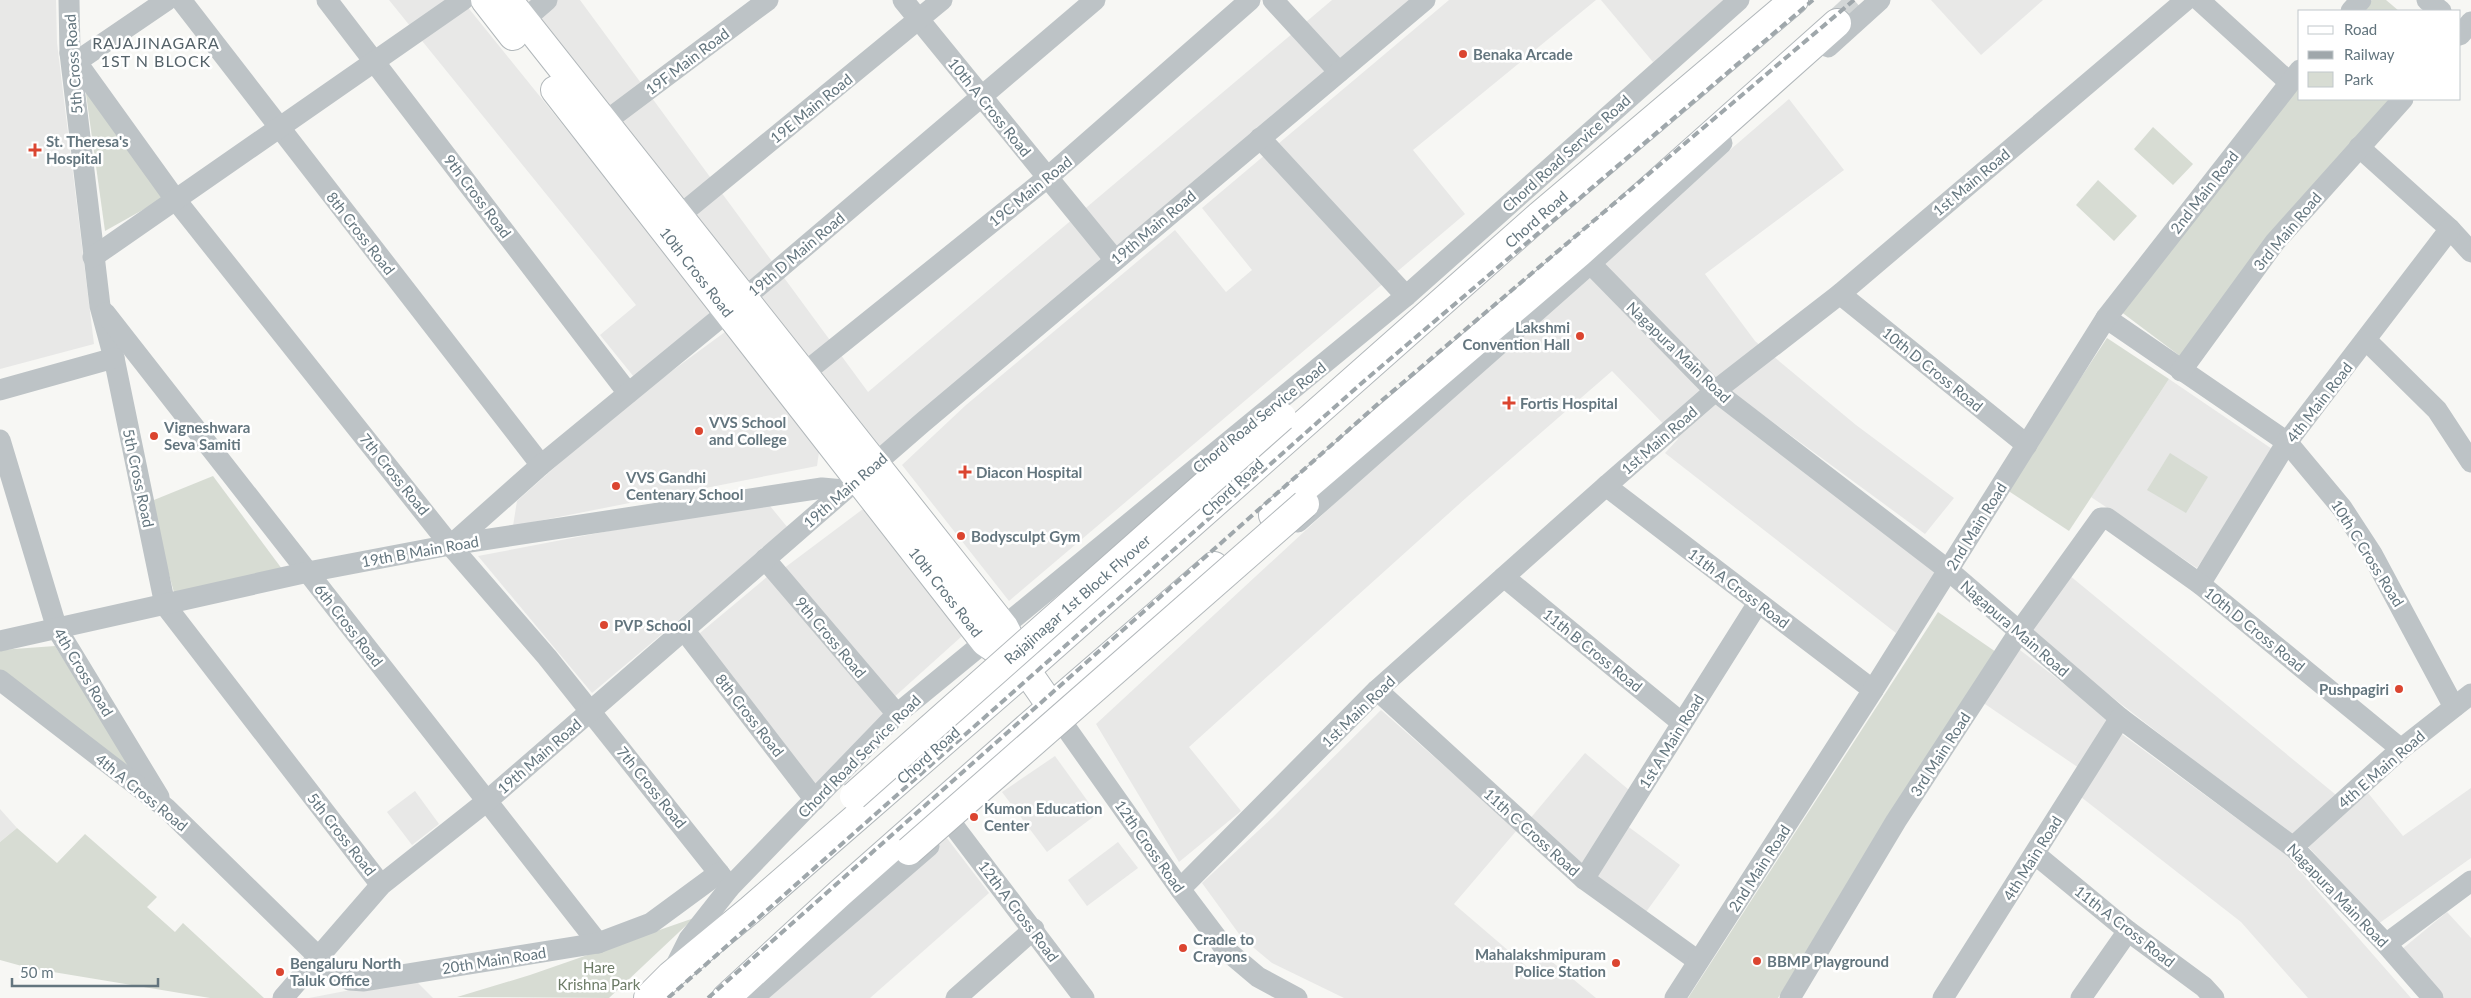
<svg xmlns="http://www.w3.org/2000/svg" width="2471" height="998" font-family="Lato,sans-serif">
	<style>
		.built { fill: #e8e8e7 }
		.green { fill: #d7dcd3 }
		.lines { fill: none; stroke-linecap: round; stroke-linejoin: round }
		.major-tunnel { stroke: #d2d6d6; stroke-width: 28; stroke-dasharray: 28 14; stroke-linecap: butt }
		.major-casing { stroke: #b1b7ba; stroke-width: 30 }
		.minor { stroke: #bdc3c6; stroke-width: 21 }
		.major { stroke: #fff; stroke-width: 28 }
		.rail { stroke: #9fa7ab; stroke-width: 4; stroke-dasharray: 8 4; stroke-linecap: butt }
		.major-bridge-casing { stroke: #b1b7ba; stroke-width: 30; stroke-linecap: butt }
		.major-bridge { stroke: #fff; stroke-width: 28 }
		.poi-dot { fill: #db4530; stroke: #fff; stroke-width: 2 }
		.labels { text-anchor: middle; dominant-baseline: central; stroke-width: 5; stroke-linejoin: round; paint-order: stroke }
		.poi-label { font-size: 15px; font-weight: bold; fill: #63757e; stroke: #fff; text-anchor: start }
		.street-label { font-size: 15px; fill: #63757e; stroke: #fff }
		.park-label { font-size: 15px; fill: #6c7b66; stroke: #fff }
		.neighbourhood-label { font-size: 16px; letter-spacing: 1px; fill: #556269; stroke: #fff }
	</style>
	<rect width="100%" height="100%" fill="#f7f7f4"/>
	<g class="built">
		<polygon points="0,0 56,0 57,43 94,344 0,369"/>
		<polygon points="389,0 462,0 715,313 634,377 600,335 636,305"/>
		<polygon points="522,0 580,0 868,392 1332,0 1411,0 880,446"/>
		<polygon points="1449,0 1596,0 1413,150 1465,214 1009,601 902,465 966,405 1175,230 1226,292 1252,270 1202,208"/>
		<polygon points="1601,0 1724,0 1653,62"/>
		<polygon points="1931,0 2043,0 1981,55"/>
		<polygon points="1789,99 1844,170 1705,274 1755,341 1856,425 1954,498 1925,534 1733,393 1599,263"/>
		<polygon points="1590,271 1938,572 1896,633 1665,453 1678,439 1612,371 1467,497 1189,747 1241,811 1179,862 1096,724 1452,395"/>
		<polygon points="725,332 819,452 817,466 513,526 517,501 620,409"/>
		<polygon points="2169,379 2275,451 2197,568 2091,497"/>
		<polygon points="766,501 788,528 592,693 478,556"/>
		<polygon points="863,509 962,636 892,699 783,569"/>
		<polygon points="774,571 895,718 815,785 694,638"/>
		<polygon points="2069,575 2341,799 2294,838 2028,632"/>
		<polygon points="2016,647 2111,720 2079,768 1982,702"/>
		<polygon points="1381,710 1517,830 1454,904 1532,971 1545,956 1596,998 1344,998 1272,963 1242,938 1202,883 1272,818"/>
		<polygon points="2119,732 2284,853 2411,998 2308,998 2241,922 2081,797"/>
		<polygon points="1585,753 1629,790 1581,865 1529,820"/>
		<polygon points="1055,756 1097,814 1047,852 1002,792"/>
		<polygon points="2471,788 2471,858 2378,924 2304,842 2368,793 2403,836"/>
		<polygon points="415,791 439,824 412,845 387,812"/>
		<polygon points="0,809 17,828 0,842"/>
		<polygon points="1626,825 1680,865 1646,912 1592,873"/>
		<polygon points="946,837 989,893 870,998 762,998"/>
		<polygon points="1118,842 1138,868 1087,906 1068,880"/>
		<polygon points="2447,912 2471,938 2471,998 2443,998 2401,950"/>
		<polygon points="413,978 433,998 309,998"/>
	</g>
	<g class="green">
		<polygon points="2372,0 2386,0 2399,11 2362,11"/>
		<polygon points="2300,84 2300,99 2393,99 2184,359 2120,311"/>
		<polygon points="85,87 164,198 105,231"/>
		<polygon points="2153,127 2193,164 2173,185 2134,149"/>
		<polygon points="2098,180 2137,216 2114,241 2076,205"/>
		<polygon points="2107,338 2169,379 2069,531 2007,490"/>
		<polygon points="2170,453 2208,477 2186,513 2147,490"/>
		<polygon points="213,476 282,569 175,596 149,502"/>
		<polygon points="1938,612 1996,652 1778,998 1688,998"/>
		<polygon points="55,646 144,787 0,674 0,650"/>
		<polygon points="17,828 57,863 85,834 157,897 147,907 175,932 183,923 264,998 210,998 29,968 0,960 0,842"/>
		<polygon points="694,918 609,998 457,997 530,975"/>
	</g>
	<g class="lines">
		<polyline class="major-tunnel" points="1837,23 1862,0"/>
		<g class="major-casing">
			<g id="major">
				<polyline points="485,0 513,36"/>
				<polyline points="508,0 1004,627 1026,670 1051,706"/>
				<polyline points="555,90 985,642 1024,669"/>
				<polyline points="1273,515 1579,253 1837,23"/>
				<polyline points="648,998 671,975 750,910 1026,670 1539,216 1794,0"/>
				<polyline points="726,998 839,894 1028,727 1214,566"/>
			</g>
		</g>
		<g class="minor">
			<polyline points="69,0 70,53 100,306 114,358 165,605 381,885"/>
			<polyline points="181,0 541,465"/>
			<polyline points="327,0 628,393"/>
			<polyline points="903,0 1115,260"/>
			<polyline points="1273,0 1339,72"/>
			<polyline points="2199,0 2289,82"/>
			<polyline points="2427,0 2441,11"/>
			<polyline points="2351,11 2361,0"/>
			<polyline points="524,20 547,0"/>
			<polyline points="2460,35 2471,22"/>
			<polyline points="1828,47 1880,0"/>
			<polyline points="70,53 175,199 450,545 547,657 730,887"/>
			<polyline points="76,62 167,0"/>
			<polyline points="605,122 768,0"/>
			<polyline points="1260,138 1406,296"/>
			<polyline points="2359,147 2450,229 2471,252"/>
			<polyline points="679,216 942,0"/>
			<polyline points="1581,254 1715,391 1948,570 2120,718 2293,847 2386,944 2433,998"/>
			<polyline points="93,257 463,0"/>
			<polyline points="1840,294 2027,445"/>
			<polyline points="105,313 598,943"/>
			<polyline points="2106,318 2287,442 2342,508 2372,554 2454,707"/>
			<polyline points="2366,340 2437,410 2471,462"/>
			<polyline points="2181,371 2275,242 2403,99"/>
			<polyline points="803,374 1047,178 1250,0"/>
			<polyline points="0,390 114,358"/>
			<polyline points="0,440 57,629 159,797"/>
			<polyline points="1606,486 1873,690"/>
			<polyline points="1298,522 1590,264 1722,143"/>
			<polyline points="451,545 541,465 754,290 1095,0"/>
			<polyline points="765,559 897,714"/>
			<polyline points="1504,577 1682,723"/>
			<polyline points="2200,584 2287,442 2450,229"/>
			<polyline points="684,630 815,800"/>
			<polyline points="0,641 308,572 450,545 822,488 844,490"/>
			<polyline points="0,680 166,808 336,974 350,980 364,981 598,943 651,923 719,873"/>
			<polyline points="1377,690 1584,879 1698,961"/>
			<polyline points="1052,708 1180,889 1226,950 1258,977 1297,998"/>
			<polyline points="953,825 1084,998"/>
			<polyline points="2293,847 2401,749 2471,694"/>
			<polyline points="2035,854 2128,931 2204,987 2214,998"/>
			<polyline points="1584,879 1758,603"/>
			<polyline points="1180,889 1377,690 1606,486 1715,391 1840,294 2186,0"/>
			<polyline points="2386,944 2471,881"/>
			<polyline points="674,969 689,939 730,887 897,714 1406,296 1739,0"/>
			<polyline points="283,998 381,885 487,801 922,423 1425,0"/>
			<polyline points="753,998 929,846"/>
			<polyline points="956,998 1034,929"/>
			<polyline points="1675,998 1873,690 2106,318 2300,70"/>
			<polyline points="1790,998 1896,821 2019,632 2101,518 2107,518 2200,584 2401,749"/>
			<polyline points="1943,998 2120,718"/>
			<polyline points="2081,998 2128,931"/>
		</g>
		<use href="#major" class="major"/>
		<g class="rail">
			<polyline points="668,998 1363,382 1813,0"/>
			<polyline points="708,998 1380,402 1854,0"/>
		</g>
		<g class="major-bridge-casing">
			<g id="major-bridge">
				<polyline points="854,796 1282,417"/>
				<polyline points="909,851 1305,504"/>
			</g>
		</g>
		<use href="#major-bridge" class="major-bridge"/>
	</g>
	<g class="poi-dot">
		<circle cx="1463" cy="54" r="5"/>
		<path d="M32.5 142.5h5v5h5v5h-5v5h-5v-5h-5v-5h5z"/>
		<circle cx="1580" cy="336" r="5"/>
		<path d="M1506.5 395.5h5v5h5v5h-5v5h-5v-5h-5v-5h5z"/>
		<circle cx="699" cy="431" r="5"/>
		<circle cx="154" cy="436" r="5"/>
		<path d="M962.5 464.5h5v5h5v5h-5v5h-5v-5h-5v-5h5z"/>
		<circle cx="616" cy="486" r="5"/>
		<circle cx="961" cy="536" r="5"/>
		<circle cx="604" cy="625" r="5"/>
		<circle cx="2399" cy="689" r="5"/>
		<circle cx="974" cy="817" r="5"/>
		<circle cx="1183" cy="948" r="5"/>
		<circle cx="1757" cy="961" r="5"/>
		<circle cx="1616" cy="963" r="5"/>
		<circle cx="280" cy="972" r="5"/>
	</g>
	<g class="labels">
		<g class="poi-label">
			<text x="1473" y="54">Benaka Arcade</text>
			<text x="46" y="141">St. Theresa's<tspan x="46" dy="17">Hospital</tspan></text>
			<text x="1570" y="327" text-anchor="end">Lakshmi<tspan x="1570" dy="17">Convention Hall</tspan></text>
			<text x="1520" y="403">Fortis Hospital</text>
			<text x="709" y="422">VVS School<tspan x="709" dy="17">and College</tspan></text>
			<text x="164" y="427">Vigneshwara<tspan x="164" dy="17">Seva Samiti</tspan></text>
			<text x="976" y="472">Diacon Hospital</text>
			<text x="626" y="477">VVS Gandhi<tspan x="626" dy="17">Centenary School</tspan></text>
			<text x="971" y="536">Bodysculpt Gym</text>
			<text x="614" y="625">PVP School</text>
			<text x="2389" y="689" text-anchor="end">Pushpagiri</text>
			<text x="984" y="808">Kumon Education<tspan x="984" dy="17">Center</tspan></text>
			<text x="1193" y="939">Cradle to<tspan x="1193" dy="17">Crayons</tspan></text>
			<text x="1606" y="954" text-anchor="end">Mahalakshmipuram<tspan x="1606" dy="17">Police Station</tspan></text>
			<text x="1767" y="961">BBMP Playground</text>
			<text x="290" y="963">Bengaluru North<tspan x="290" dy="17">Taluk Office</tspan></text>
		</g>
		<g class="street-label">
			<text transform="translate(687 61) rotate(-37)">19F Main Road</text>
			<text transform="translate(73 64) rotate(-94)">5th Cross Road</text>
			<text transform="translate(990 107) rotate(51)">10th A Cross Road</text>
			<text transform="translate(811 108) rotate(-39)">19E Main Road</text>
			<text transform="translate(1566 153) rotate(-42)">Chord Road Service Road</text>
			<text transform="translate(1971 182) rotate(-40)">1st Main Road</text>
			<text transform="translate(1030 191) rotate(-39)">19C Main Road</text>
			<text transform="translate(2204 192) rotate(-52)">2nd Main Road</text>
			<text transform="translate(478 196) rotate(53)">9th Cross Road</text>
			<text transform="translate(1536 219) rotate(-41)">Chord Road</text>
			<text transform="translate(1153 227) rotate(-40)">19th Main Road</text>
			<text transform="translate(2287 231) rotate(-50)">3rd Main Road</text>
			<text transform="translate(361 233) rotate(52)">8th Cross Road</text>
			<text transform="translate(796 254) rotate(-40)">19th D Main Road</text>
			<text transform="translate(697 272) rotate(52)">10th Cross Road</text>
			<text transform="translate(1679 352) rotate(44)">Nagapura Main Road</text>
			<text transform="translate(1933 369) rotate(39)">10th D Cross Road</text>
			<text transform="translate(2319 402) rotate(-52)">4th Main Road</text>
			<text transform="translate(1259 417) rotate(-39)">Chord Road Service Road</text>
			<text transform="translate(1659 440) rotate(-41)">1st Main Road</text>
			<text transform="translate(395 474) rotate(51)">7th Cross Road</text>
			<text transform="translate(139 478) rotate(78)">5th Cross Road</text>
			<text transform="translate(1232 487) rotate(-42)">Chord Road</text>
			<text transform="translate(845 490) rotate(-41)">19th Main Road</text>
			<text transform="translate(1976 526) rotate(-58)">2nd Main Road</text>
			<text transform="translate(420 551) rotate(-10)">19th B Main Road</text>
			<text transform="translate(2368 553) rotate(58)">10th C Cross Road</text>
			<text transform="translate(1739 588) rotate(37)">11th A Cross Road</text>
			<text transform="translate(946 592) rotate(52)">10th Cross Road</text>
			<text transform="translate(1077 599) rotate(-41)">Rajajinagar 1st Block Flyover</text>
			<text transform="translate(349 625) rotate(52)">6th Cross Road</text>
			<text transform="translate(2015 628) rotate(41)">Nagapura Main Road</text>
			<text transform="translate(2255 629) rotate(39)">10th D Cross Road</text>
			<text transform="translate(831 637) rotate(50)">9th Cross Road</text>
			<text transform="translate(1593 650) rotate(39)">11th B Cross Road</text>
			<text transform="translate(84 672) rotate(59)">4th Cross Road</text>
			<text transform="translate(1358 711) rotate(-44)">1st Main Road</text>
			<text transform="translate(750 715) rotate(52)">8th Cross Road</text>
			<text transform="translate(1671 741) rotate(-58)">1st A Main Road</text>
			<text transform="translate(1940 754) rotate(-57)">3rd Main Road</text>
			<text transform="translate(928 755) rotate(-41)">Chord Road</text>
			<text transform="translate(539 756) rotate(-41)">19th Main Road</text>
			<text transform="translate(859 756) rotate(-45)">Chord Road Service Road</text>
			<text transform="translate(2381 769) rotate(-41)">4th E Main Road</text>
			<text transform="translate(652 787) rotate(51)">7th Cross Road</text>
			<text transform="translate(142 792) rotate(39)">4th A Cross Road</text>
			<text transform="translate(1532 832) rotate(42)">11th C Cross Road</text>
			<text transform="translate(342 834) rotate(52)">5th Cross Road</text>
			<text transform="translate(1150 846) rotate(55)">12th Cross Road</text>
			<text transform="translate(2032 858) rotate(-58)">4th Main Road</text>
			<text transform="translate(1759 868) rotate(-57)">2nd Main Road</text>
			<text transform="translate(2338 895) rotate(46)">Nagapura Main Road</text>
			<text transform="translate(1019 911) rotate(53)">12th A Cross Road</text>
			<text transform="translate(2125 926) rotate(38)">11th A Cross Road</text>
			<text transform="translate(494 960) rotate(-9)">20th Main Road</text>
		</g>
		<g class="park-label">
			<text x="599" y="967">Hare<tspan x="599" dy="17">Krishna Park</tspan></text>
		</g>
		<g class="neighbourhood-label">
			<text x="156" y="42">RAJAJINAGARA<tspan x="156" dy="18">1ST N BLOCK</tspan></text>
		</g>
	</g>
	<rect x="2298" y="10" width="162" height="90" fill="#ffffff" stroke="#c1c8cb"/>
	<rect x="2308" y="26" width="25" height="8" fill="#ffffff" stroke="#c1c8cb"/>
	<text x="2344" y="35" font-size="15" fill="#63757e">Road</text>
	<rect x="2308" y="51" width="25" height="8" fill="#9fa7ab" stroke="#c1c8cb"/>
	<text x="2344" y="60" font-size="15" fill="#63757e">Railway</text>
	<rect x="2308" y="72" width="25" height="15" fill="#d7dcd3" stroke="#c1c8cb"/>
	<text x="2344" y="85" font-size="15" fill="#63757e">Park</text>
	<path d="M12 978v8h146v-8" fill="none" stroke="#63757e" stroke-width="2.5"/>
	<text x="20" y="978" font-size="15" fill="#63757e" stroke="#ffffff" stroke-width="4" paint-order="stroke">50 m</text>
</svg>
